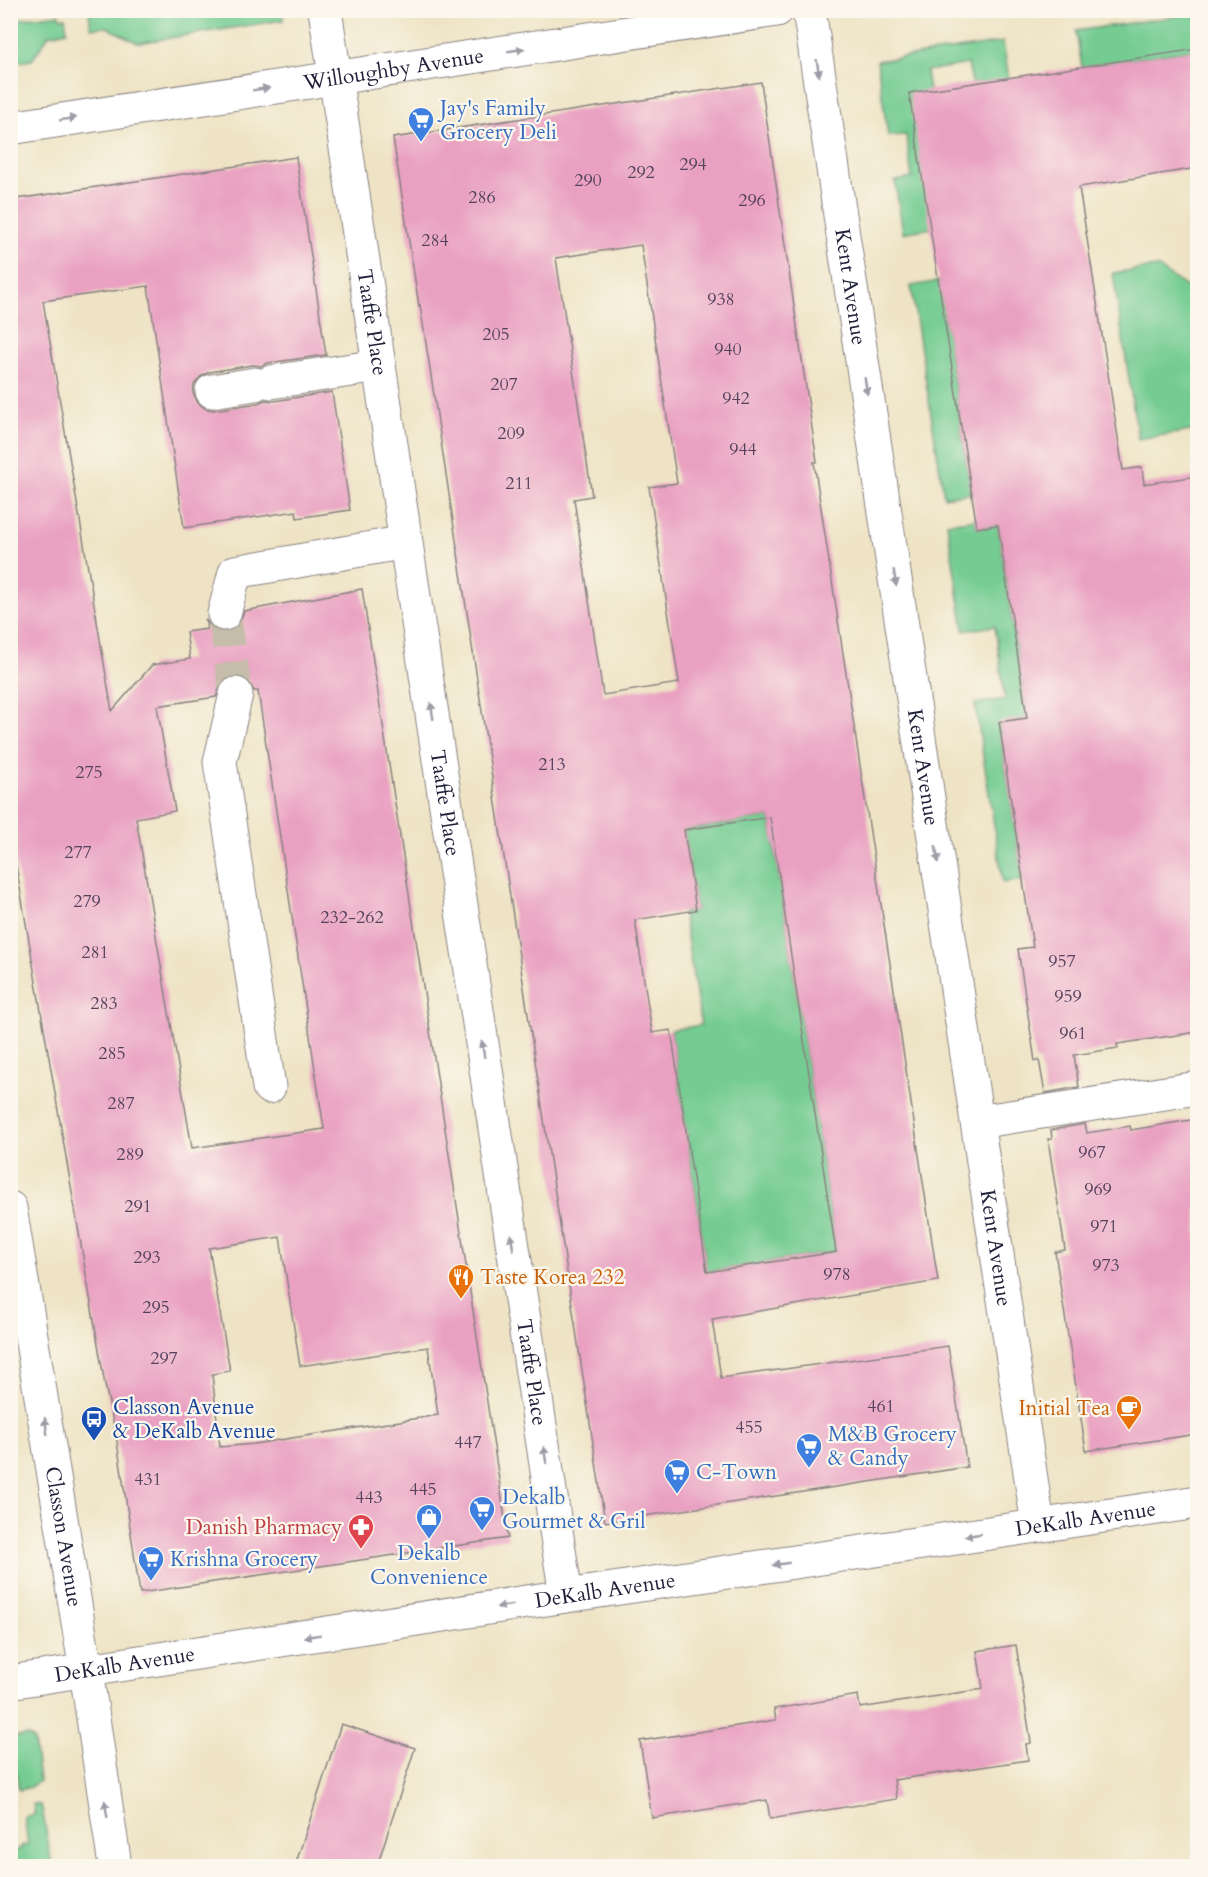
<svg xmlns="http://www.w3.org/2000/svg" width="1208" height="1877" font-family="Cardo,serif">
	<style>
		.green { fill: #74cc92; stroke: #4b7766; stroke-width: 1.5 }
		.building { fill: #e9a0c1; fill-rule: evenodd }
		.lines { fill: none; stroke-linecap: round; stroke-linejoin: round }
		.minor-tunnel { stroke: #c5bca9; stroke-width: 33; stroke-dasharray: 33 16; stroke-linecap: butt }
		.minor-casing { stroke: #888280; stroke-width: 35 }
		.major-casing { stroke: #888280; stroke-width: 35 }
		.minor { stroke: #fff; stroke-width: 33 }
		.major { stroke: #fff; stroke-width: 33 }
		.oneway { fill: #9c9ca7 }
		.labels { text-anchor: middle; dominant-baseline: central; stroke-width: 4.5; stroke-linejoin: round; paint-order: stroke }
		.number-label { font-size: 18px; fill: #54425c }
		.street-label { font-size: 21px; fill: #22223b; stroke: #fbf7ec }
		.shop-label { font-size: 21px; fill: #366cbe; stroke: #fbf7ec; text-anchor: start }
		.food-label { font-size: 21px; fill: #c56008; stroke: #fbf7ec; text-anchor: start }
		.transit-label { font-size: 21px; fill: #164399; stroke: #fbf7ec; text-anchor: start }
		.health-label { font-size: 21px; fill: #be3a42; stroke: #fbf7ec; text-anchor: end }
	</style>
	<rect width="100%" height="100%" fill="#fbf7ec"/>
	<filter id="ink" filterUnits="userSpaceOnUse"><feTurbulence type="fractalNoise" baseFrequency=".0167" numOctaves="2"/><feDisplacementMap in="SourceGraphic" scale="12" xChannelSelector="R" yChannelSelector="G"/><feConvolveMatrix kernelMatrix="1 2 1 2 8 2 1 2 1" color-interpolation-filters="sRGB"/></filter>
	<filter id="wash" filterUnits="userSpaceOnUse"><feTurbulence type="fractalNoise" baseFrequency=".008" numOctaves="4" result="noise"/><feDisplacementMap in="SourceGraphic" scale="24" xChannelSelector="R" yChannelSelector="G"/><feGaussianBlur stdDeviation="1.35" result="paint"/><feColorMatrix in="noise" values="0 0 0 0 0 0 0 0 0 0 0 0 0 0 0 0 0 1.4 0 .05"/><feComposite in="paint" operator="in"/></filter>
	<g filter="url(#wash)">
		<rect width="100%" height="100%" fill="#eee3c4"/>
		<g class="green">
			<polygon points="92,11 136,11 136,14 159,10 282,10 283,20 138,43 107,27 91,28 89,14 92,13"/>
			<polygon points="1197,13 1197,49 1082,67 1076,31"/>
			<polygon points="59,14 60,18 65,17 67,31 49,35 32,60 11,63 11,33 16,32 14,20"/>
			<polygon points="1003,42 1009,79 972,84 968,64 926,71 929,90 931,228 903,233 895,181 912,178 906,135 888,136 877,61"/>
			<polygon points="1157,267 1197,294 1197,430 1138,439 1113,273"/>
			<polygon points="939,281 971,493 944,497 911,286"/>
			<polygon points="976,519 977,528 998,525 1027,718 999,723 1023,880 1003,883 975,704 1005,699 995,626 964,631 947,523"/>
			<polygon points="770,817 836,1252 707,1272 671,1030 701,1025 683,913 696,910 684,830"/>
			<polygon points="28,1736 34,1741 39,1781 30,1787 19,1790 14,1761 11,1762 11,1737"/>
			<polygon points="33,1804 40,1805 42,1808 52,1865 44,1866 13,1866 11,1851 21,1849 21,1846 28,1844 24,1817 35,1814"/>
		</g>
		<g id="blocks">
			<g class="building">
				<polygon points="1197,49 1197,168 1079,187 1123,470 1142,467 1144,484 1197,476 1197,1032 1117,1044 1118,1048 1074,1055 1079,1087 1045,1093 1039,1060 1035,1061 1018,949 1033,947 999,722 1027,718 998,525 977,528 909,93"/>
				<path d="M761 82 817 462H814L938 1281 712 1319 721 1378 948 1346 967 1467 605 1522 430 369 420 305 419 306 393 138ZM641 245 677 483 649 487 679 683 603 695 574 499 592 496 556 258ZM770 817 836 1252 707 1272 671 1030 652 1033 635 920 696 910 684 830Z"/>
				<path d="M296 157 326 355 268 363 261 366 252 365 209 372 200 377 194 385 193 393 198 403 206 409 214 410 258 403 265 400 274 401 332 392 350 510 297 518 296 511 184 528 148 286 43 301 112 711 152 665 190 659 186 632 207 629 205 619 211 628 219 632H228L238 627 244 611 362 589 508 1538 140 1593 116 1435 105 1385 10 830V200ZM231 676H240L248 680 254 691H258L324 1129 192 1148 136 818 175 811 157 706 216 697 222 682ZM280 1237 300 1366 428 1347 438 1415 254 1444 220 1447 212 1374 230 1371 209 1248Z"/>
				<polygon points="1197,1119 1197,1434 1086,1451 1055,1252 1065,1250 1048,1139 1052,1139 1051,1130 1085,1124 1087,1133 1130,1126 1131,1130"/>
				<polygon points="1016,1645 1031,1743 1026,1744 1028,1760 894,1780 897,1799 770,1819 767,1800 652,1818 640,1741 776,1720 774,1709 858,1695 860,1708 983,1689 977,1651"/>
				<polygon points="341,1724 415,1748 377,1866 295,1866"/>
			</g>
		</g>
	</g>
	<g filter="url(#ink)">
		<use href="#blocks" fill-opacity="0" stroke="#888280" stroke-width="1.5"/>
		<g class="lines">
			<polyline class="minor-tunnel" points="224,614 236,694"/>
			<g class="minor-casing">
				<g id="minor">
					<path id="s1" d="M325 10 566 1596"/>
					<path id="s2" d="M809 10 1038 1525"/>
					<path id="s3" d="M10 128 777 10"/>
					<polyline points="271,382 379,366"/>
					<polyline points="212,391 255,384"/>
					<polyline points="224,614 235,572 406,542"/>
					<polyline points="236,694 220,762 269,1087"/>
					<polyline points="977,1122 1198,1088"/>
					<path id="s4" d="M10 1208 86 1671 115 1866"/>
				</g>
			</g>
			<g class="major-casing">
				<g id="major">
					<path id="s5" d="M10 1682 566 1596 1198 1502"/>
				</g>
			</g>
			<use href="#minor" class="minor"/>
			<use href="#major" class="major"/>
		</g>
		<defs><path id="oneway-solid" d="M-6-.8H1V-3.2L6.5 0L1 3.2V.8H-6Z" transform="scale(1.5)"/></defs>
		<g class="oneway">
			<use href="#oneway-solid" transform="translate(516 50) rotate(-9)"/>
			<use href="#oneway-solid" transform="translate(818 68) rotate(81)"/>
			<use href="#oneway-solid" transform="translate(261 89) rotate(-9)"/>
			<use href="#oneway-solid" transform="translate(68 119) rotate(-9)"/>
			<use href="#oneway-solid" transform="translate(866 386) rotate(81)"/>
			<use href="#oneway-solid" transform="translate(895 578) rotate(81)"/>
			<use href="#oneway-solid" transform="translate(432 711) rotate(-99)"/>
			<use href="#oneway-solid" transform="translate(937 854) rotate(81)"/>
			<use href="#oneway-solid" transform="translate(483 1049) rotate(-99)"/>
			<use href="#oneway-solid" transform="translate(512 1242) rotate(-99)"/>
			<use href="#oneway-solid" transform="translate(46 1426) rotate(-99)"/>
			<use href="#oneway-solid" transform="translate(545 1455) rotate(-99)"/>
			<use href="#oneway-solid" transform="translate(973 1535) rotate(171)"/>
			<use href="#oneway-solid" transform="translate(781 1564) rotate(171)"/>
			<use href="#oneway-solid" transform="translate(505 1606) rotate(171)"/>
			<use href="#oneway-solid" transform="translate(312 1636) rotate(171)"/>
			<use href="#oneway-solid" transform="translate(106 1809) rotate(-99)"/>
		</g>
	</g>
	<defs>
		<g id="supermarket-pin" transform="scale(1.35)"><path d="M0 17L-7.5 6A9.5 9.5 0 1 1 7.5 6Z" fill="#3f7fe0" stroke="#fbf7ec"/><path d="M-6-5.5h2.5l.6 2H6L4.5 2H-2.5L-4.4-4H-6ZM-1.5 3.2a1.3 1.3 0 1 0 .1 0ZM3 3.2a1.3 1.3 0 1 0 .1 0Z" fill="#fff"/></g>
		<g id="restaurant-pin" transform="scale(1.35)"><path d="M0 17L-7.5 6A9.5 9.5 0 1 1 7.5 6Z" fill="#e8710a" stroke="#fbf7ec"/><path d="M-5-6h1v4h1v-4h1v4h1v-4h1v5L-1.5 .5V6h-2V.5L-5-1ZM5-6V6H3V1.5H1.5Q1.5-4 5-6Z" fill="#fff"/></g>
		<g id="cafe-pin" transform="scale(1.35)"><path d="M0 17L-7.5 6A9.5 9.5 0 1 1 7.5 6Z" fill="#e8710a" stroke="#fbf7ec"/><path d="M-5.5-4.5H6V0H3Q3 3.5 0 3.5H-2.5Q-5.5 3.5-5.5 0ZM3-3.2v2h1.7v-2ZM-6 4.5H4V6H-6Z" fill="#fff"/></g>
		<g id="bus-pin" transform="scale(1.35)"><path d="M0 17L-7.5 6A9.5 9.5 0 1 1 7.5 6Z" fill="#1a4fb4" stroke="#fbf7ec"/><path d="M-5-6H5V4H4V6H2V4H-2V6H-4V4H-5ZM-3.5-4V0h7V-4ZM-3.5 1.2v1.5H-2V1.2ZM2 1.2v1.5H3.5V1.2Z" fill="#fff"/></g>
		<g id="shop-pin" transform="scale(1.35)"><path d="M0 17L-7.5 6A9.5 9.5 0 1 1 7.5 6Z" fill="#3f7fe0" stroke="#fbf7ec"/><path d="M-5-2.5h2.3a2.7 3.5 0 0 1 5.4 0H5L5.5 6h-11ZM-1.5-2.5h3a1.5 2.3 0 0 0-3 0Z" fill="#fff"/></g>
		<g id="pharmacy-pin" transform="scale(1.35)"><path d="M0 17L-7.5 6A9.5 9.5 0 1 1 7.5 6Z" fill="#e0444e" stroke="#fbf7ec"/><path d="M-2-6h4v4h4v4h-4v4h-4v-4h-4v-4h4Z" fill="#fff"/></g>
	</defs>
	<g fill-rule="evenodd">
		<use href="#supermarket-pin" x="421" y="120"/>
		<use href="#restaurant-pin" x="461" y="1277"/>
		<use href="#cafe-pin" x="1129" y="1408"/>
		<use href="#bus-pin" x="94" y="1419"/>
		<use href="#supermarket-pin" x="809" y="1446"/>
		<use href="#supermarket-pin" x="677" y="1472"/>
		<use href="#supermarket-pin" x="482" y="1509"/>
		<use href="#shop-pin" x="429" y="1517"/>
		<use href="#pharmacy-pin" x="361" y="1527"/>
		<use href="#supermarket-pin" x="151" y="1559"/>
	</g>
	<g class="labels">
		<g class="number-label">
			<text x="693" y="164">294</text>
			<text x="641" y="172">292</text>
			<text x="588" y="180">290</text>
			<text x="482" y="197">286</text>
			<text x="752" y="200">296</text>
			<text x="435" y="240">284</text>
			<text x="721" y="299">938</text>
			<text x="496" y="334">205</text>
			<text x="728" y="349">940</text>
			<text x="504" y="384">207</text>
			<text x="736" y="398">942</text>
			<text x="511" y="433">209</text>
			<text x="743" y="449">944</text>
			<text x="519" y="483">211</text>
			<text x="552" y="764">213</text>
			<text x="89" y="772">275</text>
			<text x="78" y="852">277</text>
			<text x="87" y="901">279</text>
			<text x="352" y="917">232-262</text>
			<text x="95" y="952">281</text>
			<text x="1062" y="961">957</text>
			<text x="1068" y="996">959</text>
			<text x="104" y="1003">283</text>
			<text x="1073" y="1033">961</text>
			<text x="112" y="1053">285</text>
			<text x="121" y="1103">287</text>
			<text x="1092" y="1152">967</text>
			<text x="130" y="1154">289</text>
			<text x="1098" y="1189">969</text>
			<text x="138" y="1206">291</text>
			<text x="1104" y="1226">971</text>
			<text x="147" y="1257">293</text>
			<text x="1106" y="1265">973</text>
			<text x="837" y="1274">978</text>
			<text x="156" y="1307">295</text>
			<text x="164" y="1358">297</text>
			<text x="881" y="1406">461</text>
			<text x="749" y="1427">455</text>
			<text x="468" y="1442">447</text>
			<text x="148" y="1479">431</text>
			<text x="423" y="1489">445</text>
			<text x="369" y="1497">443</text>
		</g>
		<g class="street-label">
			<text stroke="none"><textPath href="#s3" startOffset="388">Willoughby Avenue</textPath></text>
			<text stroke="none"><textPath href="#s2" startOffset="280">Kent Avenue</textPath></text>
			<text stroke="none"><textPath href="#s1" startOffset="316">Taaffe Place</textPath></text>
			<text stroke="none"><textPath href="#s2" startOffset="766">Kent Avenue</textPath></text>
			<text stroke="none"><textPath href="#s1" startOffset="802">Taaffe Place</textPath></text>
			<text stroke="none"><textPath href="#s2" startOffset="1252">Kent Avenue</textPath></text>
			<text stroke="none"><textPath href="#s1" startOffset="1378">Taaffe Place</textPath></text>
			<text stroke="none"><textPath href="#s5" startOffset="1088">DeKalb Avenue</textPath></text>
			<text stroke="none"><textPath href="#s4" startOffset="333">Classon Avenue</textPath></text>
			<text stroke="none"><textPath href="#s5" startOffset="602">DeKalb Avenue</textPath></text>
			<text stroke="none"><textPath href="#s5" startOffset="116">DeKalb Avenue</textPath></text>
		</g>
		<g class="shop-label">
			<text x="440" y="108">Jay's Family<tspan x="440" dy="24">Grocery Deli</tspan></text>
			<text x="828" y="1434">M&amp;B Grocery<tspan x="828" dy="24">&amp; Candy</tspan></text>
			<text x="696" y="1472">C-Town</text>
			<text x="502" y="1497">Dekalb<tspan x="502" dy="24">Gourmet &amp; Gril</tspan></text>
			<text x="429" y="1553" text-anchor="middle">Dekalb<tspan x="429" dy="24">Convenience</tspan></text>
			<text x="170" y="1559">Krishna Grocery</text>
		</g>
		<g class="food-label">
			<text x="480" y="1277">Taste Korea 232</text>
			<text x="1110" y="1408" text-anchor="end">Initial Tea</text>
		</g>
		<g class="transit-label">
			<text x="113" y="1407">Classon Avenue<tspan x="113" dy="24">&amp; DeKalb Avenue</tspan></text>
		</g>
		<g class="health-label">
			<text x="342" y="1527">Danish Pharmacy</text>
		</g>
	</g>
	<rect width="1208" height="1877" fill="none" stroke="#fbf7ec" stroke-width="36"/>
</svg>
